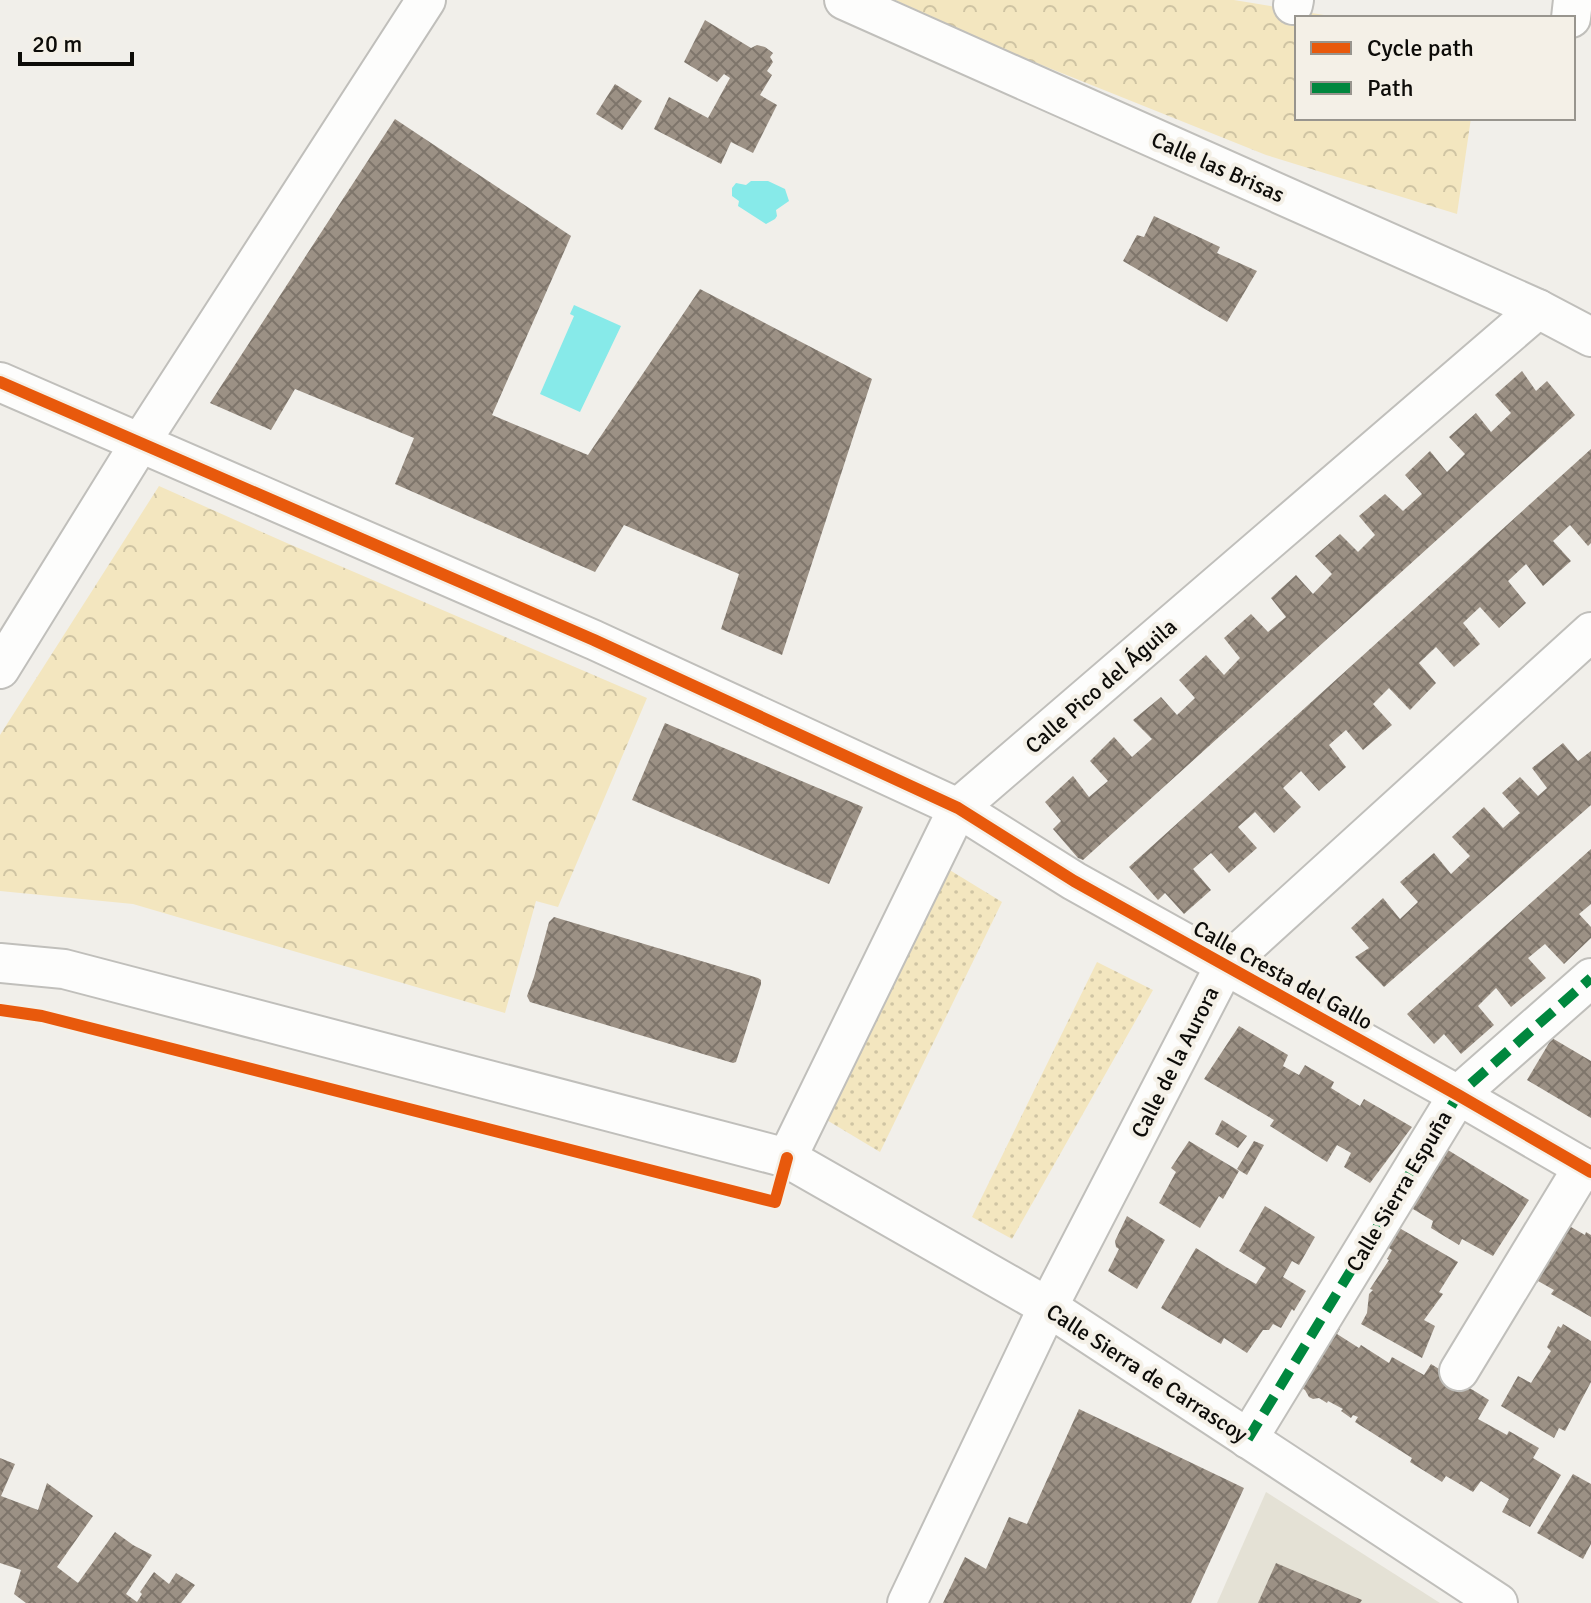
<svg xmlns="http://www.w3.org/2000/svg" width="1591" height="1603" font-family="Signika,sans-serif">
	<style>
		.built { fill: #e4e1d5 }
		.grass { fill: url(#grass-dots) }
		.park { fill: url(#park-crowns) }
		.water { fill: #87eae9 }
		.building { fill: url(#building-cross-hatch) }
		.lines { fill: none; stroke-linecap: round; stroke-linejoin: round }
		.street-casing { stroke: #c0bfbb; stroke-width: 42 }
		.street { stroke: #fdfdfc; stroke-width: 38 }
		.quiet { stroke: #00873e; stroke-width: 10; stroke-dasharray: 20 10; stroke-linecap: butt }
		.cycleway-casing { stroke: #f4f0e7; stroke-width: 17 }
		.cycleway { stroke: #e8590c; stroke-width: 12 }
		.labels { text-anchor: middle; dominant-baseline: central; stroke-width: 8; stroke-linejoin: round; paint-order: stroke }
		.street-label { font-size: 22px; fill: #0d0c09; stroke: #f4f0e7 }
	</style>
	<defs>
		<pattern id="grass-dots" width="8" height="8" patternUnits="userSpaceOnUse" patternTransform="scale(2)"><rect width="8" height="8" fill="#f3e6bf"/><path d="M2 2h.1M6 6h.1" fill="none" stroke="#cfc4a3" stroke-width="1.8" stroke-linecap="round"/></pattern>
		<pattern id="park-crowns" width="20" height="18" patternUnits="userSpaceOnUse" patternTransform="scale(2)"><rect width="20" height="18" fill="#f3e6bf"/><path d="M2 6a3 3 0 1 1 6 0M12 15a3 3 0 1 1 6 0" fill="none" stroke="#cfc4a3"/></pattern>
		<pattern id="building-cross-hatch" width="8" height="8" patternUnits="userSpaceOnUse" patternTransform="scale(2)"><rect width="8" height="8" fill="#9c9185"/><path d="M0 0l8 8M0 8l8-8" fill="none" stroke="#7e756b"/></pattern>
	</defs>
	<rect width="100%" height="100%" fill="#f1efea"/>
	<polygon class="built" points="1266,1492 1440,1603 1217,1603"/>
	<g class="grass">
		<polygon points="948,869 1002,902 880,1152 825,1119"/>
		<polygon points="1097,962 1153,990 1012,1239 972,1217"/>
	</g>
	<g class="park">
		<polygon points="895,0 1234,0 1342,18 1297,18 1297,118 1471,118 1457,214 1266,155 1014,54"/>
		<polygon points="159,486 289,544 647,698 558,907 536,901 505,1013 133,904 0,891 0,735"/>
	</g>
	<g class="water">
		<polygon points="751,181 768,181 785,189 789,201 776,210 777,216 775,219 766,224 738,206 739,201 732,196 732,188 736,183 746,185"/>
		<polygon points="574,305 621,326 580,412 540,394 574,316 570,314"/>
	</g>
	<g class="building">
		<polygon points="705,20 751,48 757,45 765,47 773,53 770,57 773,62 767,71 772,75 760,95 777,105 753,153 731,142 721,164 654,129 669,97 708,118 730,78 724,74 717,82 684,62"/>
		<polygon points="615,84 642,101 622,130 596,114"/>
		<polygon points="395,119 571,236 492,415 588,455 700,289 872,379 782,655 721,629 739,574 624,525 595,572 395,484 414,438 295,389 271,430 210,403"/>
		<polygon points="1154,216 1220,247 1217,253 1257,271 1227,322 1123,261 1137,235 1144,237"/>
		<polygon points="1522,371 1536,391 1547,381 1575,415 1083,860 1078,858 1053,829 1061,821 1045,802 1073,776 1089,797 1108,781 1090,761 1114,737 1132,757 1152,739 1133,720 1161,697 1177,715 1195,698 1179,680 1206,655 1224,675 1240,658 1224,638 1251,614 1268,632 1286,617 1271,598 1296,575 1313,594 1332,574 1315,556 1340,534 1358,552 1375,535 1359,516 1385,494 1403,511 1422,494 1405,475 1430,451 1447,472 1465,454 1449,437 1476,413 1491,432 1511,413 1495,395"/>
		<polygon points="1591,449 1591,543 1588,546 1570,525 1553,541 1571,561 1543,586 1526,564 1508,581 1526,603 1499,628 1480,607 1463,623 1480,644 1454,667 1436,647 1419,663 1436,683 1410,710 1389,688 1373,704 1392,725 1363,750 1346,730 1329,745 1346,767 1319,791 1301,771 1283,788 1301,807 1274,833 1255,812 1238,827 1257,848 1229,873 1211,853 1193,869 1211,890 1184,914 1165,893 1158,900 1129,867"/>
		<polygon points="665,723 863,807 829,884 632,800"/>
		<polygon points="1563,743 1578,761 1591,751 1591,805 1384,987 1355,957 1369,948 1351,928 1383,898 1400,919 1418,902 1400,882 1434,853 1451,874 1470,856 1452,837 1484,807 1503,828 1520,813 1502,793 1520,777 1538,796 1547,788 1532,768"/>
		<polygon points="1591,849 1591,904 1579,914 1591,927 1591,938 1564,964 1545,944 1528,958 1546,978 1511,1007 1496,988 1478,1006 1494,1025 1461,1054 1444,1034 1434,1044 1407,1014"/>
		<polygon points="554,917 758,978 761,980 761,984 736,1062 733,1063 530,1002 527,996 534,977 549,922"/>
		<polygon points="1239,1026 1288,1055 1283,1066 1299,1075 1305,1065 1334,1082 1331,1088 1360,1106 1364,1099 1412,1127 1370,1183 1344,1167 1351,1153 1337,1145 1327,1162 1270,1126 1274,1120 1204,1079"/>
		<polygon points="1552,1038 1591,1061 1591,1118 1527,1080"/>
		<polygon points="1222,1120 1247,1136 1238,1148 1215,1134"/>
		<polygon points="1189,1141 1239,1171 1223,1199 1219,1196 1200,1228 1159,1203 1176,1172 1171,1168"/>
		<polygon points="1254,1141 1264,1145 1247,1175 1237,1169"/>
		<polygon points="1435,1142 1529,1200 1493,1256 1462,1239 1459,1245 1431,1228 1433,1221 1398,1200"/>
		<polygon points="1265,1206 1315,1237 1299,1265 1292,1261 1283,1277 1306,1291 1294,1311 1292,1309 1281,1328 1273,1324 1269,1330 1263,1330 1247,1353 1224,1338 1221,1344 1161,1308 1196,1248 1226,1267 1256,1284 1266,1268 1239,1251"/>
		<polygon points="1127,1216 1165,1240 1137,1289 1108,1271 1119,1249 1116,1247 1115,1241"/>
		<polygon points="1389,1222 1458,1262 1439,1292 1443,1294 1424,1320 1435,1326 1422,1358 1361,1324 1367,1313 1369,1294 1373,1290 1370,1289 1389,1260 1387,1259 1392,1250 1377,1241"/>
		<polygon points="1564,1223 1585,1235 1586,1232 1591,1235 1591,1317 1551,1294 1554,1290 1538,1281 1537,1283 1523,1274"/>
		<polygon points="1327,1322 1340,1329 1337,1334 1359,1348 1361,1345 1389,1363 1392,1357 1424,1375 1431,1364 1489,1400 1478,1419 1507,1435 1509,1431 1539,1448 1533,1458 1561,1475 1530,1527 1502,1512 1509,1499 1481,1481 1473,1492 1446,1476 1442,1482 1410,1462 1412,1458 1355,1422 1358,1417 1353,1415 1351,1418 1341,1411 1343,1409 1328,1401 1327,1403 1319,1398 1313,1399 1309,1397 1305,1390 1295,1384"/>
		<polygon points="1563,1324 1591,1341 1591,1382 1565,1431 1559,1428 1554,1438 1501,1406 1518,1376 1531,1383 1551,1351 1547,1347 1558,1326 1561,1328"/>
		<polygon points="1079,1409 1244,1488 1191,1603 943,1603 965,1557 986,1569 1009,1517 1027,1524"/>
		<polygon points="0,1458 15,1464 1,1496 38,1510 47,1483 93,1516 57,1567 78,1583 115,1532 133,1545 152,1555 126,1594 137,1602 142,1594 140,1592 154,1572 169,1584 176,1573 195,1585 181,1603 26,1603 14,1594 21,1570 0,1563"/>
		<polygon points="1573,1474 1591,1484 1591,1544 1583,1559 1537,1533"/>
		<polygon points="1276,1563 1362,1600 1360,1603 1258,1603"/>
	</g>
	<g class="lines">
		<g class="street-casing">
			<g id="street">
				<polyline points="844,0 1538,309 1591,337"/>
				<polyline points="1293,5 1294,0"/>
				<polyline points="1571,18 1573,0"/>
				<polyline points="0,382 594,640 958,808 1074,881 1458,1095 1591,1172"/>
				<polyline points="0,669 140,443 426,0"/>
				<polyline points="0,963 64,969 787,1158 1048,1307 1498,1603"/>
				<polyline points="787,1158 958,808 1538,309"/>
				<polyline points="1459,1371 1583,1167"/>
				<polyline points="1248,1439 1458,1095 1591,978"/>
				<polyline points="907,1603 1048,1307 1225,965 1591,632"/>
			</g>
		</g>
		<use href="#street" class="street"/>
		<polyline class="quiet" points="1248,1439 1458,1095 1591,978"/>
		<g class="cycleway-casing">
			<g id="cycleway">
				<polyline points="0,382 594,640 958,808 1074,881 1458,1095 1591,1172"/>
				<polyline points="0,1010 42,1016 775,1202 787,1158"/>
			</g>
		</g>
		<use href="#cycleway" class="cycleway"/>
	</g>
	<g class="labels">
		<g class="street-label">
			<text transform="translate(1218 167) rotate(24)">Calle las Brisas</text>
			<text transform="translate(1101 686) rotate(-41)">Calle Pico del Águila</text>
			<text transform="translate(1283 975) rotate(29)">Calle Cresta del Gallo</text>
			<text transform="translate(1175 1062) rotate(-63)">Calle de la Aurora</text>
			<text transform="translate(1399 1191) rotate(-59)">Calle Sierra Espuña</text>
			<text transform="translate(1147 1373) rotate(33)">Calle Sierra de Carrascoy</text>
		</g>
	</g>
	<rect x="1295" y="16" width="280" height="104" fill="#f4f0e7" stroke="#98958e" stroke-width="2"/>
	<rect x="1311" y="42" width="40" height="12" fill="#e8590c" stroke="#98958e" stroke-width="2"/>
	<text x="1367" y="56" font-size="24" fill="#0d0c09">Cycle path</text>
	<rect x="1311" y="82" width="40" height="12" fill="#00873e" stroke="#98958e" stroke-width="2"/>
	<text x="1367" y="96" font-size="24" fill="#0d0c09">Path</text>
	<path d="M20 52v12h112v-12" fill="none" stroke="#0d0c09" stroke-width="4"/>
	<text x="32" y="52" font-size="24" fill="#0d0c09" stroke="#f4f0e7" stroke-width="6" paint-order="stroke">20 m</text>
</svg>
